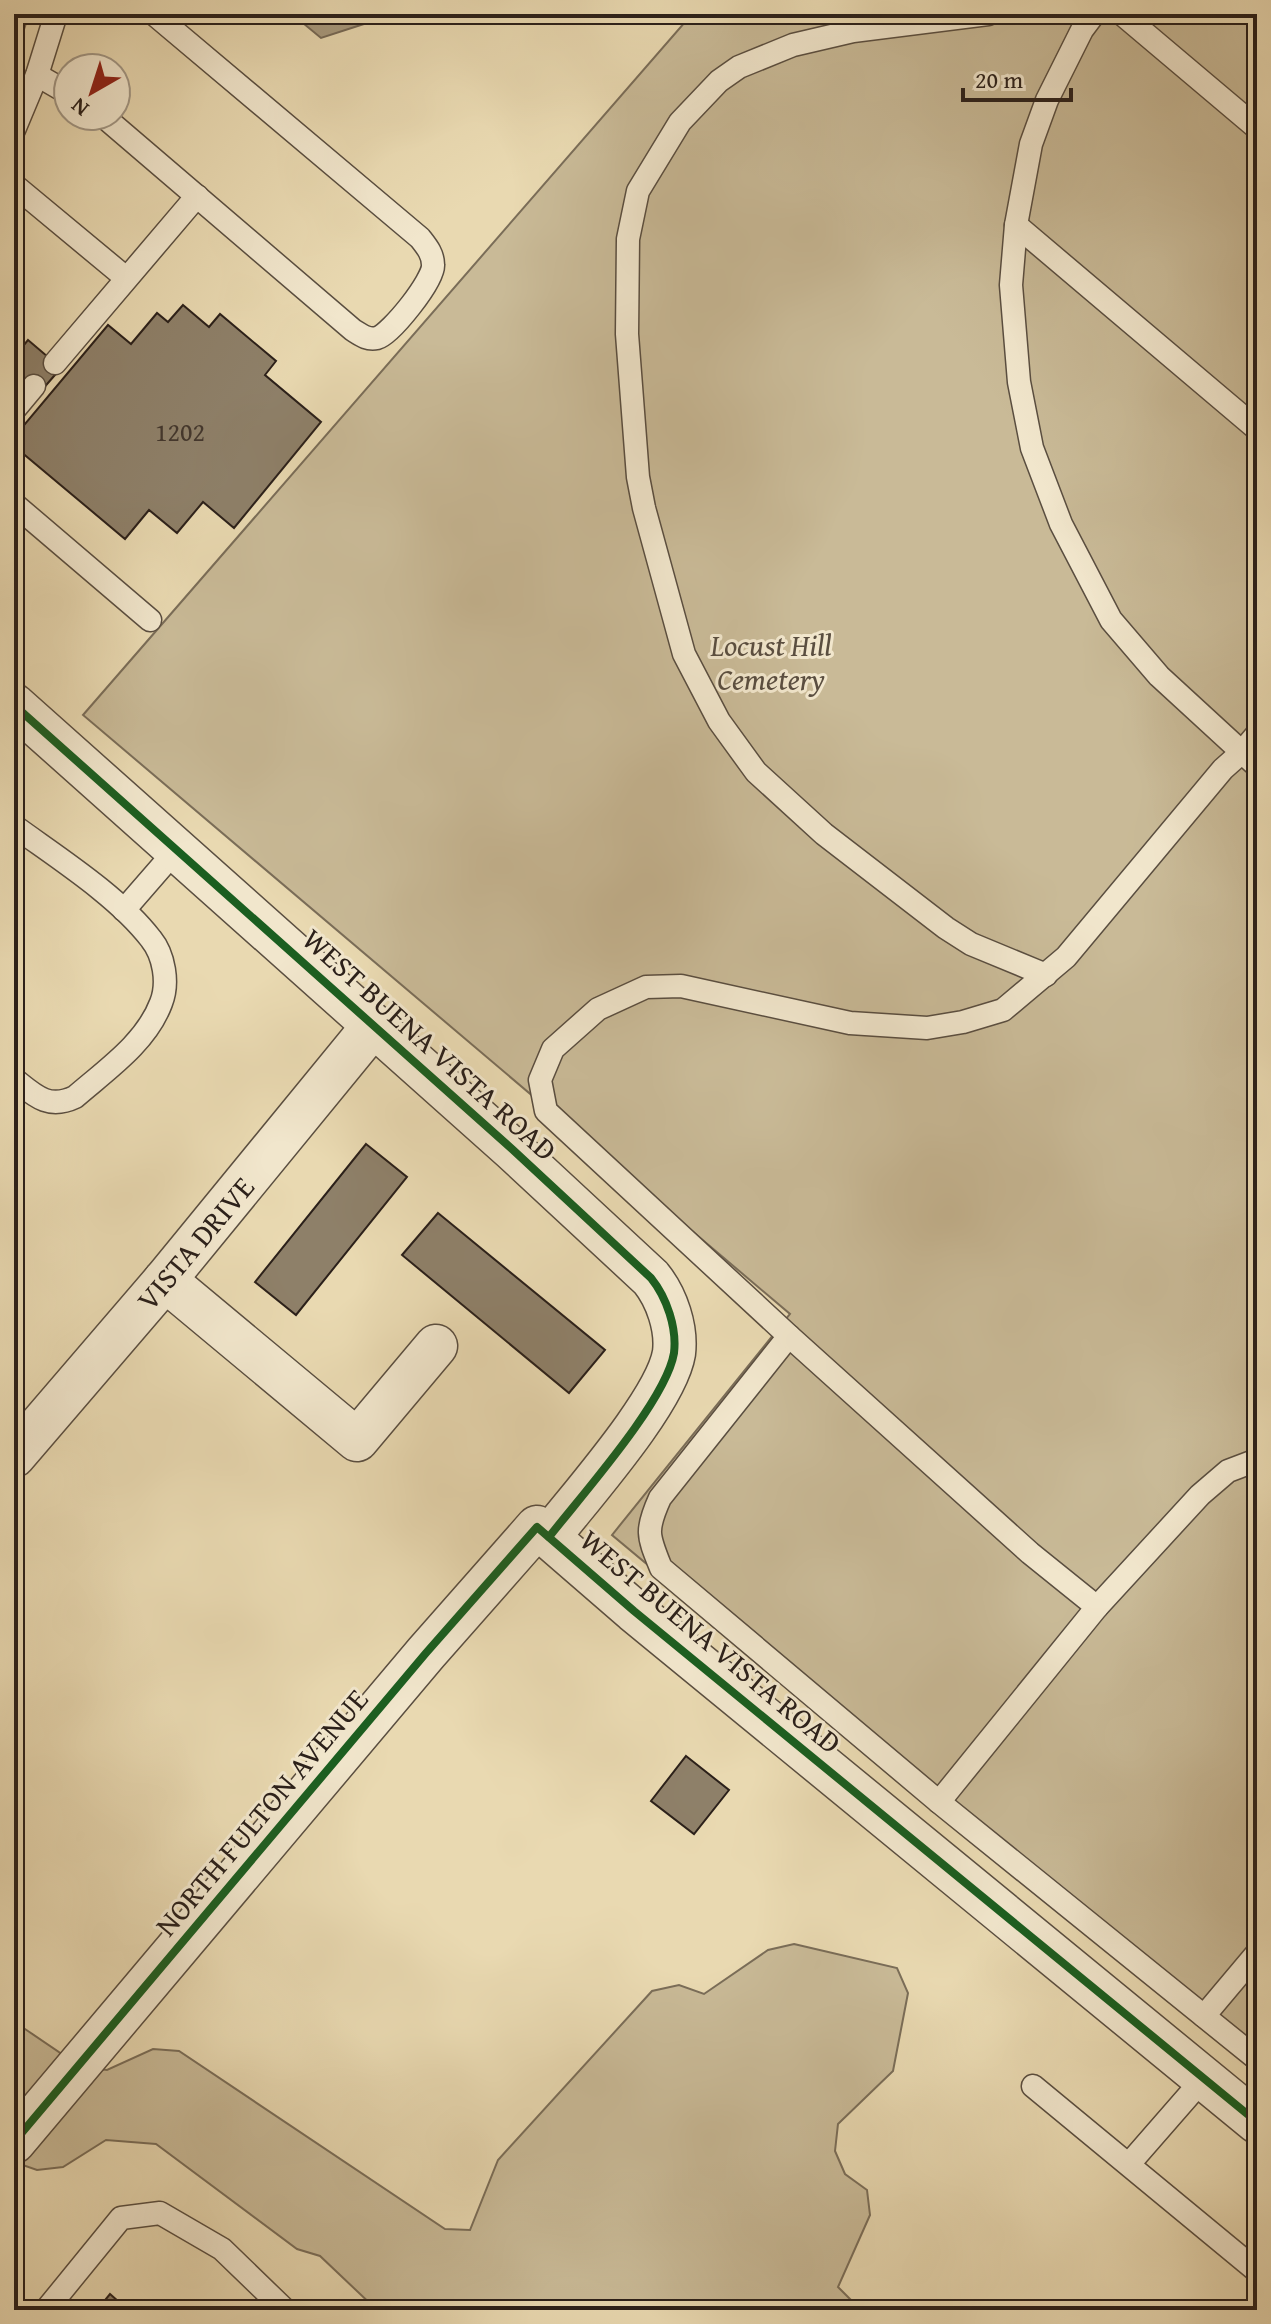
<svg xmlns="http://www.w3.org/2000/svg" width="1271" height="2324" font-family="'Gentium Book Plus',serif">
	<style>
		.green { fill: #c9ba97; stroke: #7a6d58; stroke-width: 2 }
		.water { fill: #a89a7e; stroke: #766956; stroke-width: 2 }
		.building { fill: #8e8069; stroke: #2b201a; stroke-width: 2 }
		.lines { fill: none; stroke-linecap: round; stroke-linejoin: round }
		.service-casing { stroke: #5a4e40; stroke-width: 25 }
		.minor-casing { stroke: #5a4e40; stroke-width: 45 }
		.service { stroke: #f1e6cc; stroke-width: 22 }
		.minor { stroke: #f1e6cc; stroke-width: 42 }
		.cycleway-casing { stroke: #f1e6cc; stroke-width: 13 }
		.cycleway { stroke: #1b5e20; stroke-width: 8 }
		.labels { text-anchor: middle; dominant-baseline: central; stroke-width: 6; stroke-linejoin: round; paint-order: stroke }
		.number-label { font-size: 26px; fill: #44382e }
		.park-label { font-size: 30px; font-style: italic; fill: #5a4e40; stroke: #f1e6cc }
		.street-label { font-size: 30px; fill: #2b201a; stroke: #f1e6cc }
	</style>
	<rect width="100%" height="100%" fill="#e9d9b1"/>
	<filter id="stains"><feTurbulence type="fractalNoise" baseFrequency=".0025" numOctaves="4"/><feColorMatrix values="0 0 0 0 .2 0 0 0 0 .09 0 0 0 0 .02 0 0 0 .5 -.17"/></filter>
	<radialGradient id="worn" r=".72"><stop offset=".6" stop-color="#630" stop-opacity="0"/><stop offset="1" stop-color="#630" stop-opacity=".3"/></radialGradient>
	<g class="green">
		<polygon points="14,14 29,14 14,60"/>
		<polygon points="692,14 1257,14 1257,2073 612,1535 790,1314 83,715"/>
		<polygon points="794,1944 897,1968 908,1993 893,2071 838,2124 835,2151 845,2174 867,2190 870,2215 838,2287 861,2310 377,2310 320,2256 297,2249 156,2144 106,2140 63,2167 37,2170 14,2162 14,2033 25,2029 81,2067 107,2070 153,2049 179,2051 445,2229 470,2230 498,2160 652,1991 679,1985 704,1994 768,1950"/>
	</g>
	<polygon class="water" points="292,14 380,14 373,21 321,38"/>
	<g class="building">
		<polygon points="183,305 209,327 220,314 276,361 265,375 321,422 234,528 203,502 177,533 149,510 125,539 14,446 14,437 108,325 131,344 157,313 168,322"/>
		<polygon points="28,340 61,368 41,391 14,369 14,357"/>
		<polygon points="366,1144 407,1177 296,1315 255,1282"/>
		<polygon points="438,1213 605,1350 569,1393 402,1255"/>
		<polygon points="686,1756 729,1790 694,1834 651,1801"/>
		<polygon points="110,2294 128,2310 97,2310"/>
	</g>
	<g class="lines">
		<g class="service-casing">
			<g id="service">
				<polyline points="988,14 853,31 793,45 739,67 719,81 680,122 638,191 628,239 627,334 638,477 644,508 684,654 719,721 756,772 824,834 946,928 971,944 1046,975"/>
				<polyline points="1094,14 1082,30 1047,100 1031,144 1016,225 1011,285 1019,382 1032,448 1061,524 1111,620 1159,676 1257,766"/>
				<polyline points="1122,14 1257,128"/>
				<polyline points="37,75 68,93"/>
				<path d="M103 116 353 330C361 335 367 340 377 338 391 334 434 280 433 265 433 254 427 247 420 238L154 14"/>
				<polyline points="14,130 37,75 56,14"/>
				<polyline points="14,185 126,278"/>
				<polyline points="1016,225 1257,429"/>
				<polyline points="55,363 197,196"/>
				<polyline points="14,410 34,386"/>
				<polyline points="14,504 150,620"/>
				<path d="M14 826C58 858 118 896 151 939 164 955 169 983 161 1003 146 1043 106 1070 75 1097 48 1110 34 1095 14 1079"/>
				<polyline points="124,910 177,849"/>
				<path d="M789 1336 660 1498C645 1531 648 1536 661 1568L939 1802 1257 2059"/>
				<polyline points="1097,1607 1030,1553 789,1336 546,1111 540,1080 553,1049 598,1009 646,987 681,986 850,1023 927,1028 963,1022 1003,1010 1066,957 1223,769 1241,753 1257,734"/>
				<polyline points="939,1802 1097,1607 1200,1495 1228,1471 1257,1460"/>
				<polyline points="1204,2016 1257,1953"/>
				<polyline points="1033,2086 1257,2271"/>
				<polyline points="1129,2164 1204,2078"/>
				<polyline points="46,2310 121,2218 160,2213 222,2249 285,2310"/>
			</g>
		</g>
		<g class="minor-casing">
			<g id="minor">
				<path d="M14 705 512 1149 651 1278C667 1298 677 1328 674 1353 666 1401 581 1496 549 1537"/>
				<polyline points="165,1280 357,1440 436,1346"/>
				<polyline points="14,1456 165,1280 373,1026"/>
				<polyline points="14,2142 426,1653 537,1527 634,1611 1257,2122"/>
			</g>
		</g>
		<use href="#service" class="service"/>
		<use href="#minor" class="minor"/>
		<g class="cycleway-casing">
			<g id="cycleway">
				<path d="M14 705 512 1149 651 1278C667 1298 677 1328 674 1353 666 1401 581 1496 549 1537"/>
				<polyline points="14,2142 426,1653 537,1527 634,1611 1257,2122"/>
			</g>
		</g>
		<use href="#cycleway" class="cycleway"/>
	</g>
	<g class="labels">
		<g class="number-label">
			<text x="180" y="431">1202</text>
		</g>
		<g class="park-label">
			<text x="771" y="645">Locust Hill<tspan x="771" dy="34">Cemetery</tspan></text>
		</g>
		<g class="street-label">
			<text transform="translate(430 1044) rotate(42)">WEST BUENA VISTA ROAD</text>
			<text transform="translate(195 1243) rotate(-50)">VISTA DRIVE</text>
			<text transform="translate(711 1641) rotate(40)">WEST BUENA VISTA ROAD</text>
			<text transform="translate(261 1812) rotate(-50)">NORTH FULTON AVENUE</text>
		</g>
	</g>
	<rect width="1271" height="2324" fill="none" stroke="#e9d9b1" stroke-width="48"/>
	<rect x="16" y="16" width="1239" height="2292" fill="none" stroke="#2b201a" stroke-width="4"/>
	<rect x="24" y="24" width="1223" height="2276" fill="none" stroke="#2b201a" stroke-width="2"/>
	<g transform="translate(92 92) rotate(219)"><circle r="38" fill="#f1e6cc" stroke="#a29785" stroke-width="2"/>
	<path d="M0-6L14 30L0 20L-14 30Z" fill="#8f2418"/>
	<text y="-12" font-size="22" font-weight="bold" text-anchor="middle" fill="#2b201a">N</text>
	</g>
	<path d="M963 88v12h108v-12" fill="none" stroke="#2b201a" stroke-width="4"/>
	<text x="975" y="88" font-size="24" fill="#2b201a" stroke="#f1e6cc" stroke-width="6" paint-order="stroke">20 m</text>
	<rect width="100%" height="100%" filter="url(#stains)"/>
	<rect width="100%" height="100%" fill="url(#worn)"/>
</svg>
